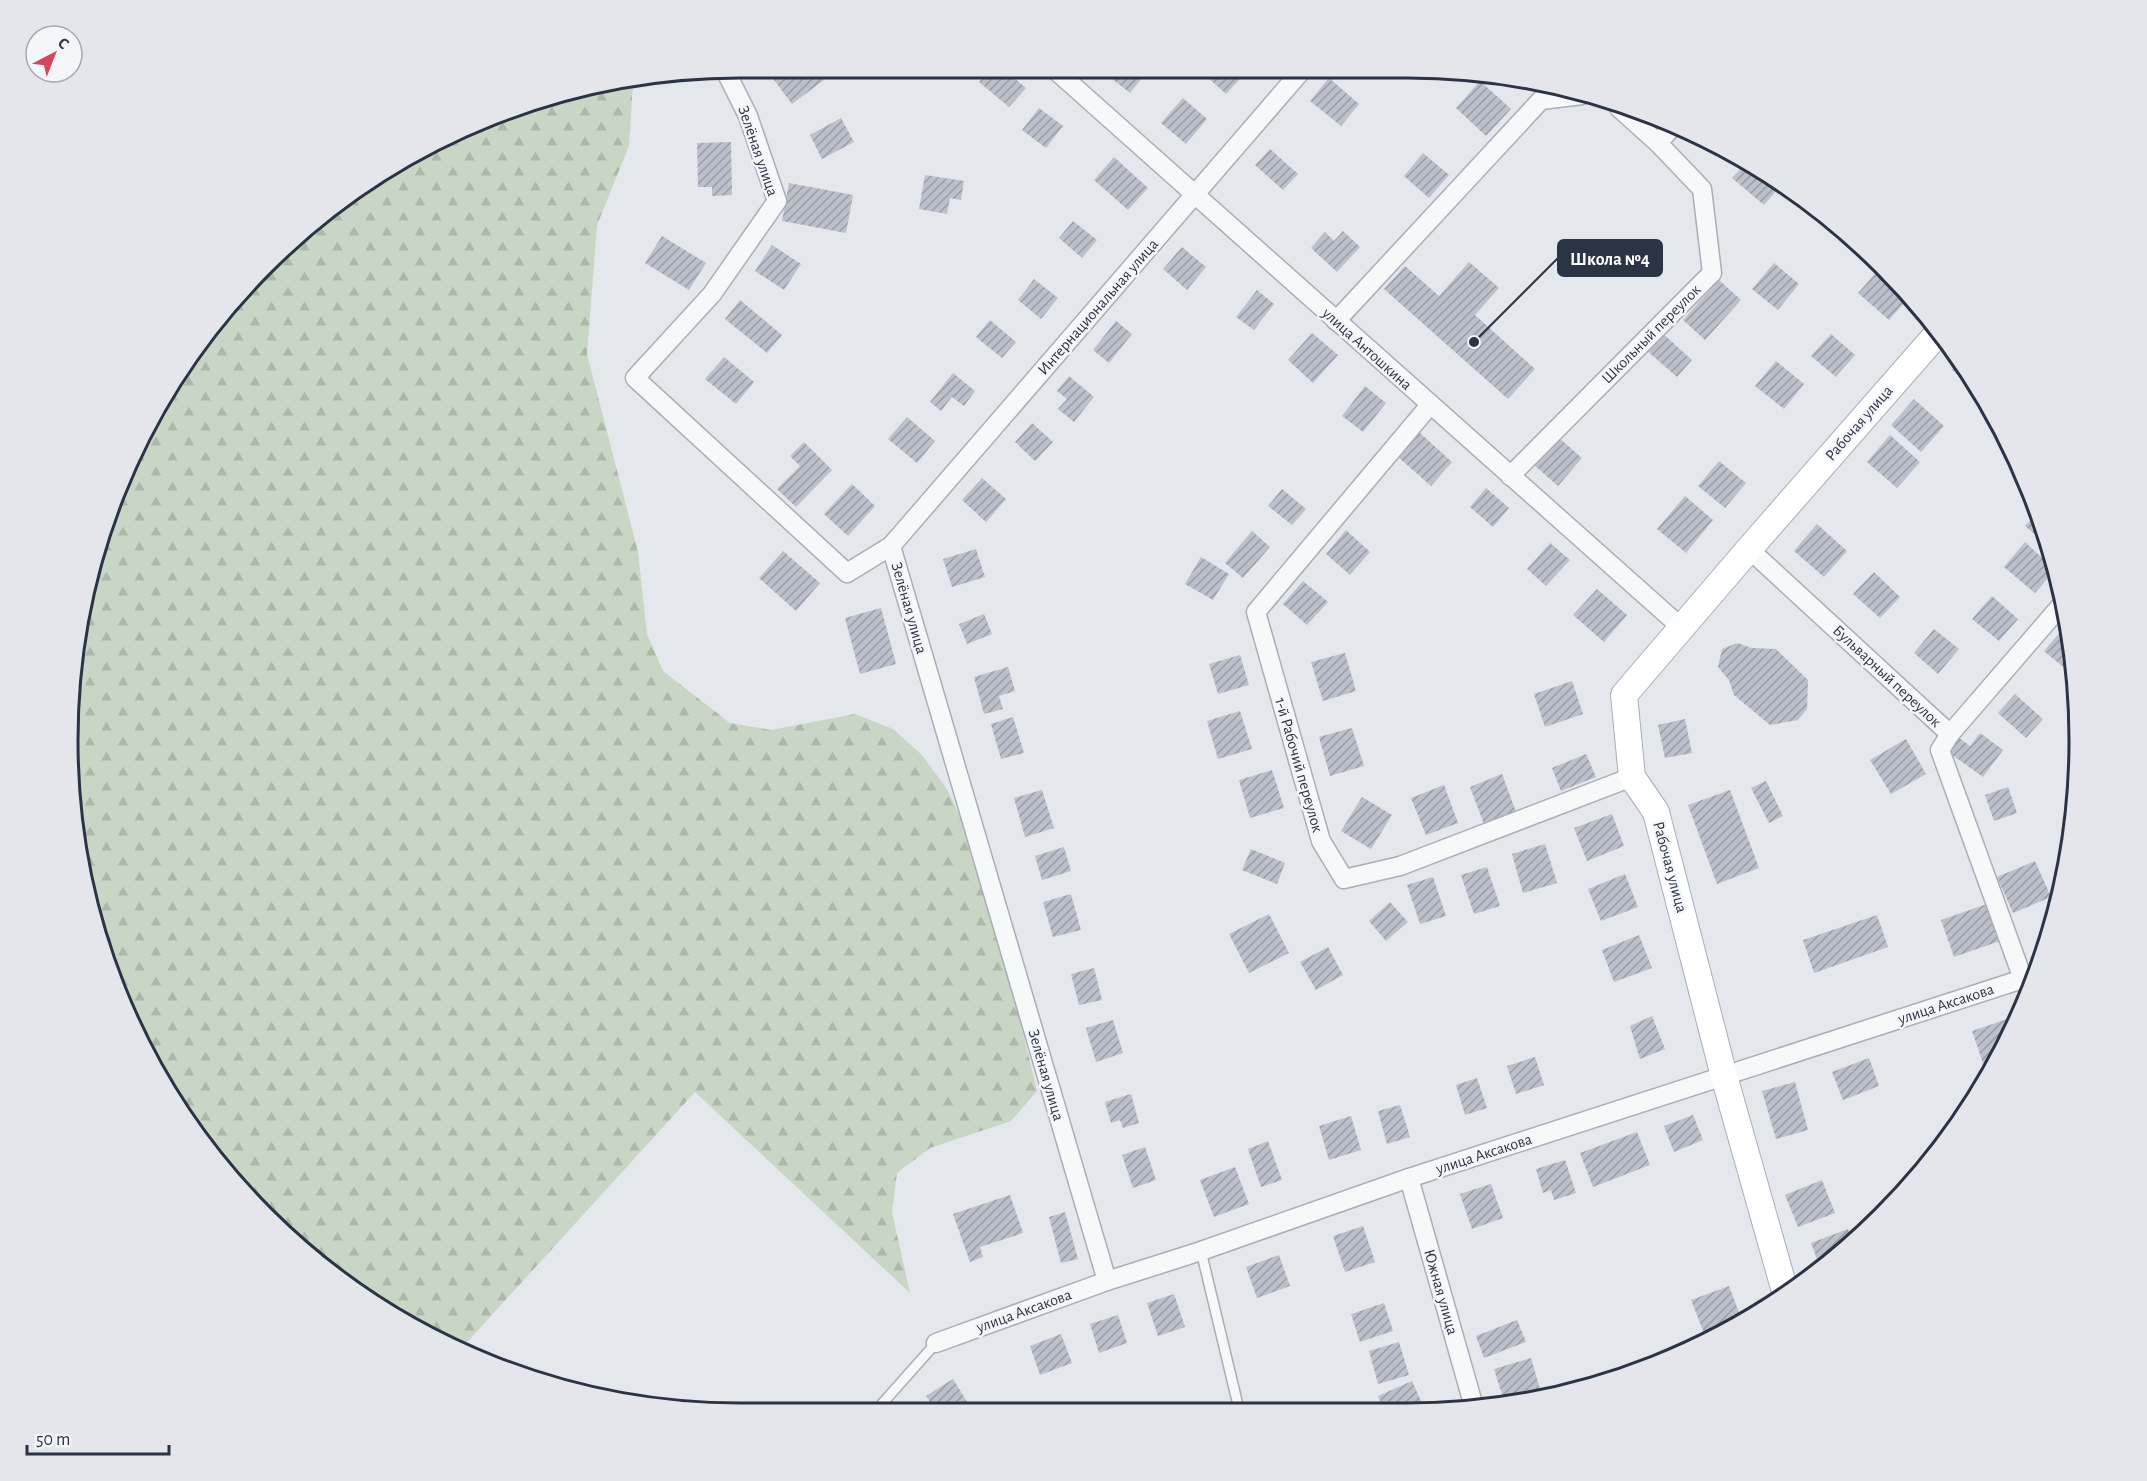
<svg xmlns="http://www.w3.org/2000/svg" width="2147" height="1481" font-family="'Alegreya Sans',sans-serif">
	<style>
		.forest { fill: url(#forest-firs) }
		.building { fill: url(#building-hatch) }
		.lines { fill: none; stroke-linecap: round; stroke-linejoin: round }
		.lane-casing { stroke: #a9aeb7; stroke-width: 12 }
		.street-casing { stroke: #a9aeb7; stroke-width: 21 }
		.secondary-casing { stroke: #a9aeb7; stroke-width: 28 }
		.lane { stroke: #f7f8fa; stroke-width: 9 }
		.street { stroke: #f7f8fa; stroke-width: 18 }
		.secondary { stroke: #fff; stroke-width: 26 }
		.labels { text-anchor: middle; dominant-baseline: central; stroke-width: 5; stroke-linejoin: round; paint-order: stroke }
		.street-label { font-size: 16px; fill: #2b3445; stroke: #f4f6f9 }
		.rim { fill: none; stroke: #2b3445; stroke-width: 3 }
		.leader { fill: none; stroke: #2b3445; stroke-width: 2 }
		.callout-dot { fill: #2b3445; stroke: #f4f6f9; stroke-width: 2 }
		.callout { fill: #2b3445; stroke: #2b3445; stroke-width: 2 }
		.callout-label { font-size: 18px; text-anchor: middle; font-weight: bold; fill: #fff }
	</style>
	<defs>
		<pattern id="forest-firs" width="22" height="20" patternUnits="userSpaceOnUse" patternTransform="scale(1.5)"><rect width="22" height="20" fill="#c9d6c5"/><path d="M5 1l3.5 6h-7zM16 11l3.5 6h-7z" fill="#adb8ab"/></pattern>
		<pattern id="building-hatch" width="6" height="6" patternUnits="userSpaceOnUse" patternTransform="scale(1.5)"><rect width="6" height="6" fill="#bbc0ca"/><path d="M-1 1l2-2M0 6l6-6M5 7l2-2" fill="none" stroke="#989da6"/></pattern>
	</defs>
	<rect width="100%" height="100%" fill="#e4e7ec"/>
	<polygon class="forest" points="633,82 629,146 597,225 587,354 638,552 647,634 663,671 730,723 771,730 855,714 893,729 922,755 947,789 982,864 1037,1091 1011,1121 930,1148 897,1173 892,1212 910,1293 695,1092 460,1350 366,1300 264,1216 181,1115 137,1038 80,871 69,784 73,653 119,483 181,367 234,297 367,181 443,137 566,91"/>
	<g class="building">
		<polygon points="782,68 833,68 836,71 792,104 771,76"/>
		<polygon points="936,68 952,68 945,76"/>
		<polygon points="992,68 1002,68 1026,88 1009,107 979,82"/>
		<polygon points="1113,68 1150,68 1130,93 1107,75"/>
		<polygon points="1213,68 1250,68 1226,94 1206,76"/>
		<polygon points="1329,78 1359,104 1341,126 1310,101"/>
		<polygon points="1480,81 1511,109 1486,136 1456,108"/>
		<polygon points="1183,98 1207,119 1186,144 1161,123"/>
		<polygon points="1039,108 1063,126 1046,148 1022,130"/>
		<polygon points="841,118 854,142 822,159 810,135"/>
		<polygon points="1694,134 1704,137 1709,140 1705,144"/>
		<polygon points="731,142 732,195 712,196 712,187 698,187 697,143"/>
		<polygon points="1270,149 1298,174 1283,190 1255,165"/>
		<polygon points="1423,153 1449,175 1429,198 1404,176"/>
		<polygon points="1114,157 1148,188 1128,210 1094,180"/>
		<polygon points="1746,163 1781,185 1764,205 1732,178"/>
		<polygon points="925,175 964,181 961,200 950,198 947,214 919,209"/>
		<polygon points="789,183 853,195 846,233 782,221"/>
		<polygon points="1073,221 1097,240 1082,258 1059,238"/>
		<polygon points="1343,231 1360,247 1337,272 1311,248 1325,232 1334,241"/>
		<polygon points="662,236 706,263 689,290 645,263"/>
		<polygon points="772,245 801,264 784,290 755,271"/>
		<polygon points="1182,247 1206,267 1187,290 1163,269"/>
		<polygon points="1469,262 1499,288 1475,315 1535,369 1508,399 1384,289 1405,266 1439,296"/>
		<polygon points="1774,263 1799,284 1778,310 1752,289"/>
		<polygon points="1881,267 1893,277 1909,297 1889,320 1858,293"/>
		<polygon points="1034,279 1058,298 1041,319 1018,300"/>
		<polygon points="1719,280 1741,300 1705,340 1683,320"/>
		<polygon points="1257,290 1274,304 1254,330 1236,317"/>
		<polygon points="740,300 782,335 767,353 725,319"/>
		<polygon points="990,320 1016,342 1002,358 976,337"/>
		<polygon points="1116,321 1132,334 1109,363 1093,350"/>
		<polygon points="1312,333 1338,355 1313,383 1288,360"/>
		<polygon points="1662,333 1692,360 1677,377 1646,350"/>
		<polygon points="1831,334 1855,355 1836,377 1811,356"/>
		<polygon points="724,357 754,382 736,404 705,379"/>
		<polygon points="1961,360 1966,367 1981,395 1952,370"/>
		<polygon points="1776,361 1804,384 1784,409 1755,386"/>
		<polygon points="953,373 975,391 964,406 952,397 941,411 930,402"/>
		<polygon points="1069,376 1094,397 1074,422 1058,409 1067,399 1057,391"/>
		<polygon points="1365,386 1386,403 1363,432 1342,416"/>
		<polygon points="1914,399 1944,426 1921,452 1891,425"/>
		<polygon points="907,417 935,441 917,463 888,439"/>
		<polygon points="1032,423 1053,442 1035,461 1015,442"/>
		<polygon points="1420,433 1452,462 1431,486 1398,457"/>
		<polygon points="1890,435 1920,462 1897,488 1867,462"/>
		<polygon points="1559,438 1582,458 1558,486 1534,465"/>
		<polygon points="804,442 832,470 796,507 777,489 800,466 790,456"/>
		<polygon points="1719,461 1746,483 1725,508 1698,486"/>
		<polygon points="982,478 1006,499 986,522 962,500"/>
		<polygon points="852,484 875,506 848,536 824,514"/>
		<polygon points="1486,488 1509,508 1493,527 1470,507"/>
		<polygon points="1282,489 1306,509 1292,525 1268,506"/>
		<polygon points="1685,496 1713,520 1686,553 1657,529"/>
		<polygon points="2037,512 2047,545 2025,526"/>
		<polygon points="1817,524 1847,551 1824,577 1794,551"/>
		<polygon points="1346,530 1370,552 1350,575 1326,554"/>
		<polygon points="1252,531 1270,547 1243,578 1225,563"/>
		<polygon points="2025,542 2055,570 2035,593 2004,567"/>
		<polygon points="1550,543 1570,560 1546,586 1527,569"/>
		<polygon points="976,549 985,577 952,587 943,559"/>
		<polygon points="783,551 820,583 796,611 759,578"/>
		<polygon points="1201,557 1229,574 1213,600 1185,584"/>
		<polygon points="1874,572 1900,597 1880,618 1853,594"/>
		<polygon points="1303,581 1328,602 1307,625 1283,604"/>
		<polygon points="1597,589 1627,615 1604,642 1573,615"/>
		<polygon points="1992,596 2018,619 1999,641 1972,619"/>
		<polygon points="881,608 896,664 860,674 845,618"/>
		<polygon points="984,614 992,634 967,644 959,624"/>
		<polygon points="1934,629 1959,649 1938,674 1914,653"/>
		<polygon points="2061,631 2069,639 2073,675 2044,651"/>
		<polygon points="1737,643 1752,648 1776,649 1808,680 1807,709 1798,720 1770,725 1734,695 1729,680 1718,667 1722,649"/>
		<polygon points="1345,653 1356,691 1323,701 1311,662"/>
		<polygon points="1240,655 1249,685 1218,694 1209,664"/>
		<polygon points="1008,667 1015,691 999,696 1003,709 984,714 974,677"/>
		<polygon points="1572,681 1583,714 1545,727 1534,694"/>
		<polygon points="2015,694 2043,719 2026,738 1998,713"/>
		<polygon points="1240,711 1252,749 1218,759 1207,721"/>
		<polygon points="1013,717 1024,753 1001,759 991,724"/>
		<polygon points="1685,719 1692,753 1665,758 1658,725"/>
		<polygon points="1352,728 1364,766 1330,776 1319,737"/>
		<polygon points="1980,733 2003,750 1983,777 1948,752 1958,737 1970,746"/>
		<polygon points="1906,739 1926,774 1891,794 1870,760"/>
		<polygon points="1586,754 1596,777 1561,791 1552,768"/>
		<polygon points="1272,770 1284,808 1250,818 1239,780"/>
		<polygon points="1502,774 1516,812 1484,824 1470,787"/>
		<polygon points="1766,781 1783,816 1769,823 1751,788"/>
		<polygon points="1444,785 1458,823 1426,835 1411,798"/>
		<polygon points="2008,787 2017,813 1994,821 1985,795"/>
		<polygon points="1042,790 1054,828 1025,837 1014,798"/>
		<polygon points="1730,790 1759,868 1717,884 1688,805"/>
		<polygon points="1362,797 1392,815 1371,849 1341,831"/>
		<polygon points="1612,814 1624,846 1587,861 1574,828"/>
		<polygon points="1545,844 1557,883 1523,893 1512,854"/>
		<polygon points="1064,847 1071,871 1042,880 1035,856"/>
		<polygon points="1251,849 1285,863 1277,884 1242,870"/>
		<polygon points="2035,861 2051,897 2013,913 1997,877"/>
		<polygon points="1487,867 1500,906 1474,914 1461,875"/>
		<polygon points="1625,874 1638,907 1601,921 1588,889"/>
		<polygon points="1433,877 1446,916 1420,924 1407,885"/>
		<polygon points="1071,894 1081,930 1053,937 1043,902"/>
		<polygon points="1390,902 1408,922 1386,941 1369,921"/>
		<polygon points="1987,904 2000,941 1954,957 1941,920"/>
		<polygon points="1269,914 1289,953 1249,973 1229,934"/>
		<polygon points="1877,915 1888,947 1814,973 1803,940"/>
		<polygon points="1639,935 1652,968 1614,982 1602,950"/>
		<polygon points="1328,947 1343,975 1316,990 1300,962"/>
		<polygon points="1094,968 1102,1000 1079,1005 1071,974"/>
		<polygon points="2019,1015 1999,1053 1987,1075 1972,1031"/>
		<polygon points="1652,1016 1665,1049 1640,1059 1630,1026"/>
		<polygon points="1113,1020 1123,1053 1096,1062 1086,1028"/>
		<polygon points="1535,1057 1544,1085 1516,1094 1507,1066"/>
		<polygon points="1869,1058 1879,1086 1843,1100 1832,1072"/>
		<polygon points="1477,1078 1487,1108 1465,1115 1456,1085"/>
		<polygon points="1795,1082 1808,1130 1776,1139 1762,1091"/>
		<polygon points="1131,1094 1139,1123 1123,1128 1120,1120 1111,1123 1105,1102"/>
		<polygon points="1400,1105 1410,1137 1387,1144 1378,1111"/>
		<polygon points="1693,1115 1703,1140 1674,1152 1664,1126"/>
		<polygon points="1351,1116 1361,1150 1329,1160 1319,1126"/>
		<polygon points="1637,1132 1650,1165 1593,1187 1580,1153"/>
		<polygon points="1268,1141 1282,1180 1261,1187 1248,1149"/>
		<polygon points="1145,1147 1156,1180 1133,1188 1122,1155"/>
		<polygon points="1565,1160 1576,1193 1554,1200 1551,1190 1543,1193 1536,1169"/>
		<polygon points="1235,1167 1249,1204 1214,1217 1200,1180"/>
		<polygon points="1822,1180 1835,1213 1798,1227 1785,1195"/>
		<polygon points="1491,1184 1503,1218 1472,1229 1460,1194"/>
		<polygon points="1010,1195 1023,1233 980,1247 983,1257 970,1262 953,1214"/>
		<polygon points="1065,1212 1078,1259 1061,1263 1049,1217"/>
		<polygon points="1363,1226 1375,1262 1345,1272 1333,1236"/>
		<polygon points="1848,1229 1853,1241 1820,1267 1811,1243"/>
		<polygon points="1279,1255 1290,1286 1257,1298 1246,1267"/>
		<polygon points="1729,1286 1741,1318 1704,1333 1691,1300"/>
		<polygon points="1174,1294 1185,1327 1158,1336 1147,1303"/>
		<polygon points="1384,1303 1393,1331 1360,1342 1351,1314"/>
		<polygon points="1118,1315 1127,1343 1099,1353 1090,1324"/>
		<polygon points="1517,1320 1526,1342 1484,1358 1476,1336"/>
		<polygon points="1061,1334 1072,1363 1040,1375 1030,1346"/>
		<polygon points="1399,1342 1409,1375 1378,1384 1369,1351"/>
		<polygon points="1531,1358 1542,1396 1522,1402 1505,1404 1494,1369"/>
		<polygon points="953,1379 974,1413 972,1414 938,1414 926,1396"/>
		<polygon points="1412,1381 1426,1412 1385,1414 1378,1396"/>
	</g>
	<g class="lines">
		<g class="lane-casing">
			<g id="lane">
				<polyline points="1201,1251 1238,1405 1232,1414"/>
				<polyline points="873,1414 936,1343"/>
			</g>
		</g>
		<g class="street-casing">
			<g id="street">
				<polyline points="1053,68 1682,628"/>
				<polyline points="725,70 748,116 777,201 712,294 635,378 847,573 891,546 1107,1281"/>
				<polyline points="1619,108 1658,143"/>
				<polyline points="1336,321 1541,100 1582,95"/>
				<polyline points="1430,405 1256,612 1321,841 1344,879 1400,866 1632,777"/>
				<polyline points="1510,476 1712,273 1702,189 1658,143 1673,126"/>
				<polyline points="891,546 1304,68"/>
				<polyline points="1749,549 1950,734 2064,602"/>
				<polyline points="1950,734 1940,750 2023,979"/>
				<polyline points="1409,1178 1474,1407"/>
				<polyline points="936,1343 1107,1281 1201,1251 1409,1178 2035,975"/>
			</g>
		</g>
		<g class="secondary-casing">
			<polyline id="secondary" points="1786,1295 1724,1076 1656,812 1632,777 1624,695 1749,549 1938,333"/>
		</g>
		<use href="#lane" class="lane"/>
		<use href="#street" class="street"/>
		<use href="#secondary" class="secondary"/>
	</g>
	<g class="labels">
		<g class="street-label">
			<text transform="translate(758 151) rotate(71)">Зелёная улица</text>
			<text transform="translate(1098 307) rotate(-49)">Интернациональная улица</text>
			<text transform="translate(1651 334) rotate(-45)">Школьный переулок</text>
			<text transform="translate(1367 349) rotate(42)">улица Антошкина</text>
			<text transform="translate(1859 423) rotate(-49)">Рабочая улица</text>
			<text transform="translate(909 608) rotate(74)">Зелёная улица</text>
			<text transform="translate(1887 676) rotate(43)">Бульварный переулок</text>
			<text transform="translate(1299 765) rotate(74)">1-й Рабочий переулок</text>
			<text transform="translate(1670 867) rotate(75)">Рабочая улица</text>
			<text transform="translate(1946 1004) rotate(-18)">улица Аксакова</text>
			<text transform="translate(1046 1075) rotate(74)">Зелёная улица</text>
			<text transform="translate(1484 1154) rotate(-18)">улица Аксакова</text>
			<text transform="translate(1441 1292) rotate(74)">Южная улица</text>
			<text transform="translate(1024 1311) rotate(-20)">улица Аксакова</text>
		</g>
	</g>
	<path d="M0 0H2147V1481H0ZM740 78H1407A662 662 0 0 1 2069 740V741A662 662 0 0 1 1407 1403H740A662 662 0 0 1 78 741V740A662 662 0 0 1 740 78Z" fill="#e4e6eb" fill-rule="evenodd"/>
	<path class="rim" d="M740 78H1407A662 662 0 0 1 2069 740V741A662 662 0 0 1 1407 1403H740A662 662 0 0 1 78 741V740A662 662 0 0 1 740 78Z"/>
	<path class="leader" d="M1474 342L1558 258"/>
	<circle class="callout-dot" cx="1474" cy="342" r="6"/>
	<rect class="callout" x="1558" y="240" width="104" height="36" rx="6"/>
	<g class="callout-label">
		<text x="1610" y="265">Школа №4</text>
	</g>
	<g transform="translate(54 54) rotate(42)"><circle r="28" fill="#f4f6f9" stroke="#a4a8b1" stroke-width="1.5"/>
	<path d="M0-4.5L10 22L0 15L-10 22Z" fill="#d1495b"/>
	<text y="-9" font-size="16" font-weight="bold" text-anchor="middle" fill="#2b3445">С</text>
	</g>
	<path d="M27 1445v9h142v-9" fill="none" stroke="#2b3445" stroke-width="3"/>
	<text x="36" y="1445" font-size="18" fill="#2b3445" stroke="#f4f6f9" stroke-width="4.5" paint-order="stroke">50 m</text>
</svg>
